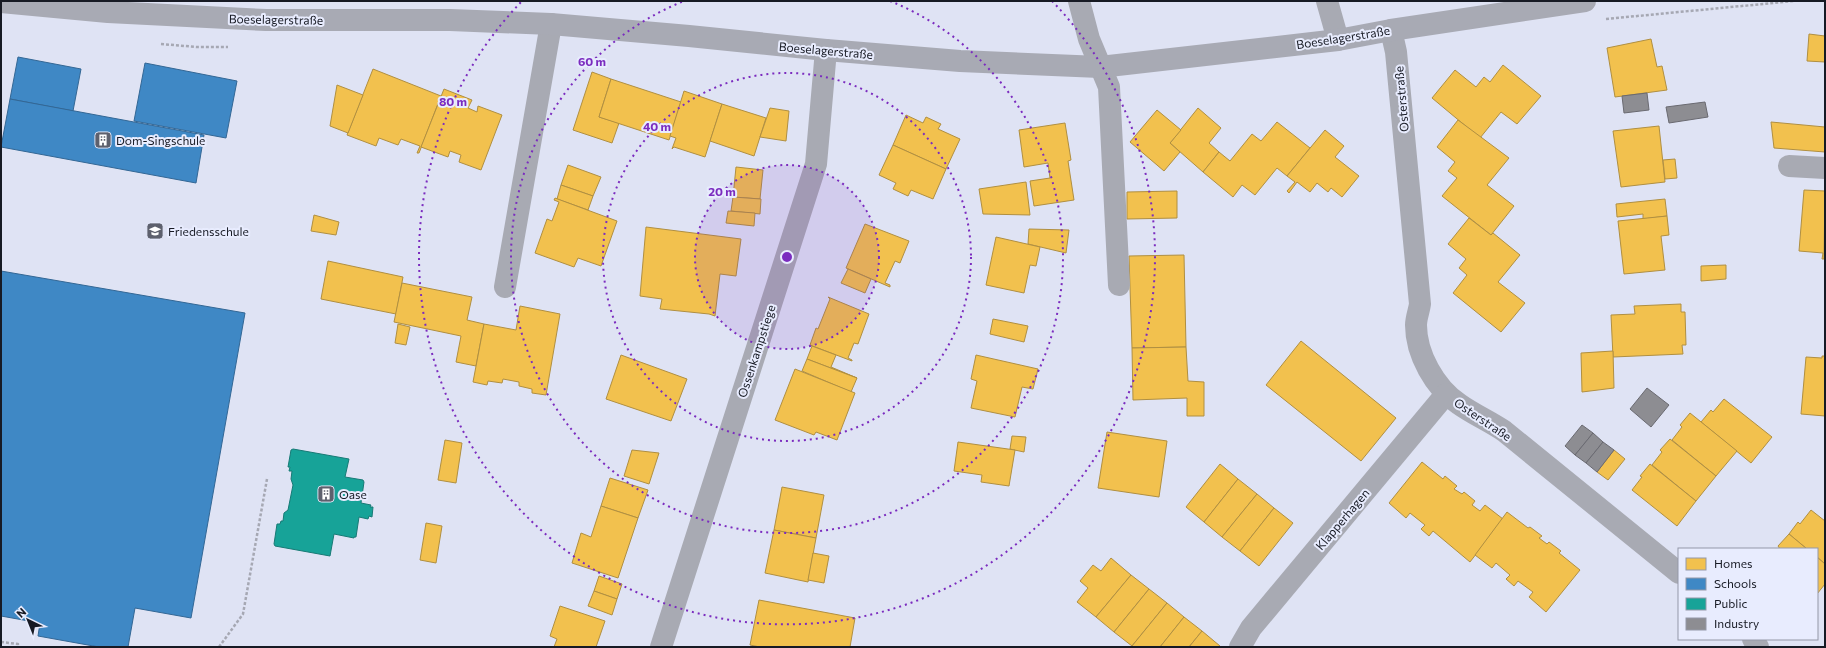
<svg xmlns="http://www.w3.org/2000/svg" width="1826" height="648" font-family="Commissioner,sans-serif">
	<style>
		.homes { fill: #f2c14e; stroke: #b08f41 }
		.schools { fill: #3f88c5; stroke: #336795 }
		.public { fill: #17a398; stroke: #177a75 }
		.industry { fill: #8d8d92; stroke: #6a6a71 }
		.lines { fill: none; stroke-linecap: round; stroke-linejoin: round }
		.path { stroke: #a6a8b3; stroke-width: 2.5; stroke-dasharray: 3 2; stroke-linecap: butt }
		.street { stroke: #a8aab3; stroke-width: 22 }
		.secondary { stroke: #a8aab4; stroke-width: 22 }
		.ring { fill: none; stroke: #7b2cbf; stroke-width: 2; stroke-dasharray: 2 4 }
		.labels { text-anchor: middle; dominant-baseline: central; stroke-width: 4; stroke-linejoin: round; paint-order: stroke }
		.street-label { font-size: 12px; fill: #171a24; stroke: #e8ecfe }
		.poi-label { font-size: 12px; fill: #171a24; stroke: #e8ecfe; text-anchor: start }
		.centre { fill: #7b2cbf; stroke: #e8ecfe; stroke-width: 2 }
		.ring-label { font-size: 12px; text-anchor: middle; font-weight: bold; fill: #7b2cbf; stroke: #e8ecfe; stroke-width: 4; stroke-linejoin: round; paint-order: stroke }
	</style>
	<rect width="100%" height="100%" fill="#dfe3f4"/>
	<g class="homes">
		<polygon points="1809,34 1825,36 1825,62 1807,61"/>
		<polygon points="1651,39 1657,67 1662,66 1667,90 1615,97 1607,48"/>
		<polygon points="1503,65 1541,96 1517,124 1501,112 1480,138 1432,98 1455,70 1476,87 1484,77 1490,82"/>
		<polygon points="373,69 441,96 419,153 417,153 420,146 401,139 398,145 379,138 376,146 347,135"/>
		<polygon points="592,72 611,79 599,117 619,123 612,143 573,130"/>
		<polygon points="611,79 681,102 669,140 599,117"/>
		<polygon points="337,85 363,95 348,133 330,126"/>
		<polygon points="444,89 472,100 468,108 477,112 478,106 502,115 481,170 459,162 461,155 450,151 448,157 421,147"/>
		<polygon points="684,91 722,104 705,157 674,147 672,149 676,138 670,136"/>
		<polygon points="722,104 766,118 754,156 710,141"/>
		<polygon points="770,108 789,111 786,141 760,137"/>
		<polygon points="1198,108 1221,128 1209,143 1219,152 1203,172 1170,143"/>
		<polygon points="1157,110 1181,130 1170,143 1180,152 1164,171 1130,142"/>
		<polygon points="906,115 923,123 926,117 941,124 938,129 960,139 946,169 893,145"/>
		<polygon points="1458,120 1509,158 1487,185 1514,206 1491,235 1442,196 1457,178 1448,171 1455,162 1437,147"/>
		<polygon points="1277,122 1310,148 1287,176 1277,168 1255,195 1242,185 1233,197 1203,172 1219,152 1230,161 1252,134 1261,141"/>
		<polygon points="1771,122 1825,127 1825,152 1774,148"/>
		<polygon points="1065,123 1071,160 1068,161 1074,200 1034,206 1030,181 1050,178 1048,163 1024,167 1019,130"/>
		<polygon points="1659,126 1665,182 1621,187 1613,131"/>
		<polygon points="1325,130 1344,146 1335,157 1359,176 1342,197 1331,188 1328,192 1317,183 1310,192 1297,182 1289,193 1287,191 1295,182 1287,176"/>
		<polygon points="893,145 946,169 933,199 911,190 908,196 893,189 896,183 879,175"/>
		<polygon points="1675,159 1677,178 1665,179 1663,160"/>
		<polygon points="568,165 601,177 593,196 561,185"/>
		<polygon points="736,167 763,170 760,199 733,197"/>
		<polygon points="1026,182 1030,215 983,214 979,189"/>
		<polygon points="561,185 593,196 588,210 557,199"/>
		<polygon points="1804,190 1825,191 1824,259 1822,259 1823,253 1799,251"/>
		<polygon points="1177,191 1177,218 1127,219 1127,192"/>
		<polygon points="733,197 761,199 760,214 731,211"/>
		<polygon points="555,198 617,221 601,266 578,258 574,267 535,253 547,219 552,221 559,202 554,200"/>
		<polygon points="1665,199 1667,216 1643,219 1643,214 1617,217 1616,204"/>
		<polygon points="728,211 755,213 754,226 726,223"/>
		<polygon points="314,215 339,222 336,235 311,231"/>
		<polygon points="1667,216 1669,235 1661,236 1665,270 1624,274 1618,221"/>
		<polygon points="1469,218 1491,235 1493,233 1520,255 1498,282 1525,303 1501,332 1453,293 1467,275 1459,268 1466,259 1448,244"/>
		<polygon points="865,224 909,241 900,263 895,261 885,283 890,285 890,287 846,268"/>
		<polygon points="646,227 741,239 736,276 720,274 715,316 709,314 660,309 662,299 640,296"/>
		<polygon points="1029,229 1069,230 1066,253 1028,244"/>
		<polygon points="996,237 1040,247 1036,266 1030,265 1024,293 986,285"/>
		<polygon points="1184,255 1186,347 1132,348 1129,256"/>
		<polygon points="328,261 403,277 396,314 321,299"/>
		<polygon points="1726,265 1726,279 1701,281 1701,266"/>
		<polygon points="848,269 871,279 865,293 841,283"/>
		<polygon points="402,283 472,297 467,320 484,324 476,366 456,362 461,336 394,322"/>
		<polygon points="828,297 869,314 858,344 854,343 848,358 852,360 852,361 810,345 816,328 818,329 830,299"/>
		<polygon points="1681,304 1681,312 1685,312 1686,345 1682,345 1683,354 1613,357 1611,315 1635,314 1634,306"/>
		<polygon points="520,306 560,314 546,395 532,393 532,389 519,386 519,382 503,379 502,383 488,381 487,385 473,382 484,324 516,330"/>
		<polygon points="993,319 1028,326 1024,342 990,334"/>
		<polygon points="398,324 410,327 406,345 395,343"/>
		<polygon points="1301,341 1396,418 1361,461 1266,385"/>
		<polygon points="812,346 836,355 831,367 857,378 807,359"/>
		<polygon points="1186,347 1188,381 1204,382 1204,416 1187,416 1187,398 1133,400 1132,348"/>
		<polygon points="1613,351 1614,388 1582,392 1581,353"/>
		<polygon points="621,355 687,379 671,421 606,399"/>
		<polygon points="976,355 1038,369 1033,389 1022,387 1015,417 971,408 977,381 971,379"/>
		<polygon points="1822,356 1825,356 1825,416 1801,414 1806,357 1822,358"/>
		<polygon points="807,359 857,378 851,392 802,371"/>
		<polygon points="795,369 855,393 837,440 816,432 814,435 775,420"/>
		<polygon points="1724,399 1772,437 1751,463 1701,422 1711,410 1713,412"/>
		<polygon points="1690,413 1737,451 1716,476 1672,440 1682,427 1680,425"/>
		<polygon points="1107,432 1167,441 1159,497 1098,488"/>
		<polygon points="1012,436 1026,437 1024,452 1010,449"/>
		<polygon points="1670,439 1716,476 1696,501 1652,465 1662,452 1660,450"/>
		<polygon points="445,440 462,443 456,483 438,480"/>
		<polygon points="958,442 1015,450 1009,486 981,482 982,475 954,471"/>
		<polygon points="632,450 659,453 649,484 624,476"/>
		<polygon points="1614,450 1625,459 1608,480 1597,472"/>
		<polygon points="1422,462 1443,479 1445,476 1457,486 1454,489 1462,494 1464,492 1475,501 1472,505 1480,511 1485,505 1503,519 1470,562 1433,531 1429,536 1421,529 1425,525 1410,513 1406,518 1389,503"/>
		<polygon points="1220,464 1238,479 1204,522 1186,507"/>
		<polygon points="1650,464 1696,501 1677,526 1632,490 1642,477 1640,476"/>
		<polygon points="610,478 648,490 638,518 601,506"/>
		<polygon points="1238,479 1257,494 1222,537 1204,522"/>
		<polygon points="782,487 824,495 816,538 774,530"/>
		<polygon points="1257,494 1274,508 1240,551 1222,537"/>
		<polygon points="601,506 638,518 618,578 572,563 581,533 591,537"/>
		<polygon points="1274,508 1293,523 1259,566 1240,551"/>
		<polygon points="1811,510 1825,521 1825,564 1817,557 1817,549 1807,549 1789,534 1798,522 1800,524"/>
		<polygon points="1507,512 1528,528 1530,527 1542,536 1539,538 1547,544 1549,542 1561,551 1559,553 1580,570 1546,612 1529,597 1533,592 1518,581 1514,586 1506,579 1510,575 1496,563 1492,568 1475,555"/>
		<polygon points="426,523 442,526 436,563 420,560"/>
		<polygon points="774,530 816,538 808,582 765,573"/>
		<polygon points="1789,534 1807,549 1780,549 1778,546"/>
		<polygon points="813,553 829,556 824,583 808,580"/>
		<polygon points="1817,557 1825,564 1825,584 1817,594"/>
		<polygon points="1111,558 1131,575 1096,617 1077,602 1088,588 1080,581 1093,565 1101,571"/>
		<polygon points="1131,575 1149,589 1114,632 1096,617"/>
		<polygon points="599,576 622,584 617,599 594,591"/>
		<polygon points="1149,589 1167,603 1132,646 1114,632"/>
		<polygon points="594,591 617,599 612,615 588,606"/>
		<polygon points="759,600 855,618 850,647 760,647 750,645"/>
		<polygon points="1167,603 1184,617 1160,647 1133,647 1132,646"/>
		<polygon points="560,606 605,621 596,647 554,647 557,639 550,636"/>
		<polygon points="1184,617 1202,631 1189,647 1160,647"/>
		<polygon points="1202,631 1220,646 1219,647 1189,647"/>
	</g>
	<g class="schools">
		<polygon points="18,57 81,69 73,111 10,99"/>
		<polygon points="145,63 237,81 226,138 134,121"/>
		<polygon points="10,99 204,135 196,183 1,147"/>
		<polygon points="1,271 245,313 191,618 135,608 128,647 99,647 38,636 40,623 1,616"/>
	</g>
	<polygon class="public" points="293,449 349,459 345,477 363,480 364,482 361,503 371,505 370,507 373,507 372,517 369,516 368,519 359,517 356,537 354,537 354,538 334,534 330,556 275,546 274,544 277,524 280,524 281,521 283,521 284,513 288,510 293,485 291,479 292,471 289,471 290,467 288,467 291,450"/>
	<g class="industry">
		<polygon points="1647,93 1649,110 1624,113 1622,96"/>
		<polygon points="1705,102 1708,117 1669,123 1666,107"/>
		<polygon points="1647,388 1669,405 1651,427 1630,409"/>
		<polygon points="1582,425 1593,433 1575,455 1565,446"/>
		<polygon points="1593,433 1603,442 1586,463 1575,455"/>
		<polygon points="1603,442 1614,450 1597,472 1586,463"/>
	</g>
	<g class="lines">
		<g class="path">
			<polyline points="1606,19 1794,1"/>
			<polyline points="161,44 197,47 228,47"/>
			<polyline points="1,642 18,644 17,647"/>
			<polyline points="219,647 243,614 267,479"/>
		</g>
		<g class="street">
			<polyline points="1079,1 1089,39 1109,87 1119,285"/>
			<polyline points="1327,1 1338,40"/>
			<path d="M1391 30 1396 52 1420 304C1419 311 1416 318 1416 325 1416 354 1435 388 1459 404 1473 414 1489 421 1504 431L1679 573"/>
			<polyline points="1789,166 1825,168"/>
			<polyline points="505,287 551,24"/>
			<polyline points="1753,639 1758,647"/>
			<polyline points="661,647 816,164 826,50"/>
			<polyline points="1240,647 1251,628 1446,394"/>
		</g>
		<polyline class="secondary" points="1,2 108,12 266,20 450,20 551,24 689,36 826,50 960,61 1100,67 1338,40 1391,30 1585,1"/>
	</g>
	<circle cx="787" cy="257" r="92" fill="#7b2cbf" fill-opacity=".12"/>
	<g class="ring">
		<circle cx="787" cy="257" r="92"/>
		<circle cx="787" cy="257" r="184"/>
		<path d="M890 1A276 276 0 1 1 684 1"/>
		<path d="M1052 1A368 368 0 1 1 522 1"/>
	</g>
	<defs>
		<g id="building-square" transform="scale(0.9)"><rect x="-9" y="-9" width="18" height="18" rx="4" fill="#5d606d" stroke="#e8ecfe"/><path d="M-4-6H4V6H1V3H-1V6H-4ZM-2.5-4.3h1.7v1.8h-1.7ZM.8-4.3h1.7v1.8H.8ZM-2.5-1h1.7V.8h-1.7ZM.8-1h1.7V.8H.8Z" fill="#fff"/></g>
		<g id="school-square" transform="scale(0.9)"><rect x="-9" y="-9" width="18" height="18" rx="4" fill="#5d606d" stroke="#e8ecfe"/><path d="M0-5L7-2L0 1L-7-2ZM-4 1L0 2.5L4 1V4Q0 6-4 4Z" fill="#fff"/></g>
	</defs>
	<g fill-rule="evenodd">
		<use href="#building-square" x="103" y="140"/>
		<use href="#school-square" x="155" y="231"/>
		<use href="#building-square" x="326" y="494"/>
	</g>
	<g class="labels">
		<g class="street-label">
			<text transform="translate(276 19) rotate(1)">Boeselagerstraße</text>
			<text transform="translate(1343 37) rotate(-9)">Boeselagerstraße</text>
			<text transform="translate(826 50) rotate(5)">Boeselagerstraße</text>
			<text transform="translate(1401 99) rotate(-95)">Osterstraße</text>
			<text transform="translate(756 351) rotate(-72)">Ossenkampstiege</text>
			<text transform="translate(1483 419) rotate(34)">Osterstraße</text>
			<text transform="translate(1342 519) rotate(-50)">Klapperhagen</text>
		</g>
		<g class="poi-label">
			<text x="116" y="140">Dom-Singschule</text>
			<text x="168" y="231">Friedensschule</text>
			<text x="339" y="494">Oase</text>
		</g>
	</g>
	<circle cx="787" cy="257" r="6" class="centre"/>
	<g class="ring-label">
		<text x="592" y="66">60 m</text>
		<text x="453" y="106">80 m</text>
		<text x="657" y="131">40 m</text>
		<text x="722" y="196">20 m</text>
	</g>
	<rect width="1826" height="648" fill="none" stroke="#171a24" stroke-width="4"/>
	<rect x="1678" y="548" width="140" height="92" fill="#e8ecfe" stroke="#9498a7"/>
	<rect x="1686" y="558" width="20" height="12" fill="#f2c14e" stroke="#9498a7"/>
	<text x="1714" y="568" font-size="12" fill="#171a24">Homes</text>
	<rect x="1686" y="578" width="20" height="12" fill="#3f88c5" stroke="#9498a7"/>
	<text x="1714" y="588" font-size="12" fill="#171a24">Schools</text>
	<rect x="1686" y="598" width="20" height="12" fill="#17a398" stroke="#9498a7"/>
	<text x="1714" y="608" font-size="12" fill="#171a24">Public</text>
	<rect x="1686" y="618" width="20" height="12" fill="#8d8d92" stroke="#9498a7"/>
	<text x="1714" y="628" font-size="12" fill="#171a24">Industry</text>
	<g transform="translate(28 620) rotate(317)" stroke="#e8ecfe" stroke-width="3" paint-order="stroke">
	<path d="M0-3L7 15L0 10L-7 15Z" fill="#171a24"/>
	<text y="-6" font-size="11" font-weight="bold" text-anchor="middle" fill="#171a24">N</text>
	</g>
</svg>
